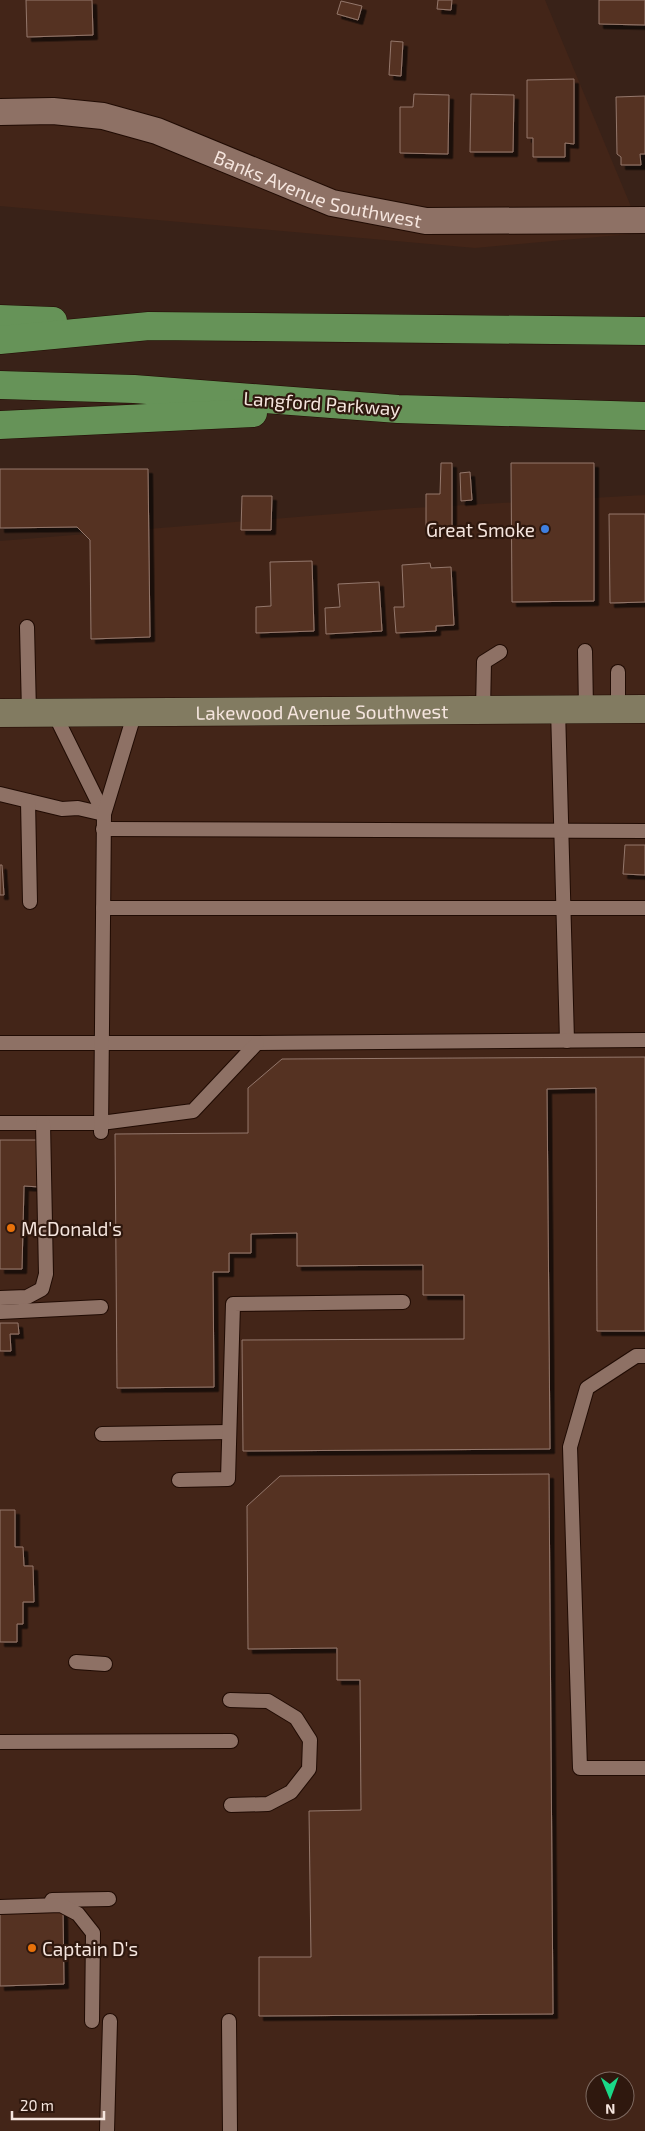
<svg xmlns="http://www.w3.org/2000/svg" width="645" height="2131" font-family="'Exo 2',sans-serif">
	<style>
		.built { fill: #432518; fill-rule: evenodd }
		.building { fill: #543324; stroke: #94776b; filter: url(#shadow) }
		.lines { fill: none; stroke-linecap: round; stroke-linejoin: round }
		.lane-casing { stroke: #200b03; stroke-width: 16 }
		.street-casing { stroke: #200b03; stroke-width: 28 }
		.secondary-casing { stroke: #200b03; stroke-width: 29 }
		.highway-casing { stroke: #200b03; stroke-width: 29 }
		.lane { stroke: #8e7165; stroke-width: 14 }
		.street { stroke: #8e7165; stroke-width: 26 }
		.secondary { stroke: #827b61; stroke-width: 28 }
		.highway { stroke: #669358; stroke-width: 28 }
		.shop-dot { fill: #3f7fe0; stroke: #2f180e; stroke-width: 2 }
		.food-dot { fill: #e8710a; stroke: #2f180e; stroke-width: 2 }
		.labels { text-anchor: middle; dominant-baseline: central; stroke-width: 4.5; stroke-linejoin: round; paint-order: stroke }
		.street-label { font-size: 19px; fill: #f5e5de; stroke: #2f180e }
		.poi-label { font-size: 19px; fill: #f5e5de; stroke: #2f180e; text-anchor: start }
	</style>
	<defs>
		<filter id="shadow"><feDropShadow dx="4.5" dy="4.5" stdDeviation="0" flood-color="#0009"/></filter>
	</defs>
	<rect width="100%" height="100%" fill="#392218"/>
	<g class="built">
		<polygon points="0,0 545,0 642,233 475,248 0,206"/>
		<path d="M645 495V2131H0V541L395 509ZM595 2081H625V2111H595Z"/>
	</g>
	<g class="building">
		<polygon points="26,0 92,0 93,35 27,37"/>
		<polygon points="438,0 452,0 451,10 437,9"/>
		<polygon points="599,0 645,0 645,25 599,24"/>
		<polygon points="341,1 362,6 358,20 337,14"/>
		<polygon points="391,41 403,42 401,76 389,75"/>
		<polygon points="574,79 574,144 565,143 565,157 533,157 533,138 527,138 527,80"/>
		<polygon points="414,94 449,95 448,154 400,153 400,107 413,107"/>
		<polygon points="471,94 514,95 513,152 470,152"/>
		<polygon points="645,96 645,154 640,154 641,165 621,165 621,157 617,154 616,97"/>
		<polygon points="441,463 452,463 452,528 426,528 426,494 440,494"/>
		<polygon points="511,463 594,463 594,601 512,602"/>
		<polygon points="0,469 148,469 150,637 91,639 90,540 77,527 0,528"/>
		<polygon points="470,472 472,500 461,501 460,473"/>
		<polygon points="242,496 272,496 271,530 241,530"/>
		<polygon points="609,514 645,514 645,602 610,603"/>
		<polygon points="312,561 314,631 256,633 256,607 271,606 270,562"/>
		<polygon points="430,563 431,568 451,567 454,625 436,626 436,631 396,633 394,607 404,607 402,565"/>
		<polygon points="379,582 382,631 326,634 325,608 340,607 338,584"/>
		<polygon points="625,845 645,845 645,875 623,874"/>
		<polygon points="0,865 2,865 4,895 0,895"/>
		<polygon points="645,1057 645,1331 597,1331 596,1088 547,1089 550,1449 243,1451 242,1340 464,1339 464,1295 423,1295 423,1265 297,1266 297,1233 251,1234 251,1253 229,1253 229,1272 213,1272 214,1387 117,1388 115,1134 248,1133 248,1088 282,1059"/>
		<polygon points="0,1140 40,1140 40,1187 24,1186 22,1269 0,1269"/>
		<polygon points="0,1323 18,1323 19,1334 10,1334 11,1351 0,1351"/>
		<polygon points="549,1474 553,2014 259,2016 259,1957 311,1957 309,1811 361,1810 360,1680 337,1680 337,1648 248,1649 247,1506 280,1476"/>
		<polygon points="0,1510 15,1510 15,1547 23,1547 24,1566 33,1566 34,1602 23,1602 23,1624 17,1624 17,1642 0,1642"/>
		<polygon points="63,1911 64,1984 0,1986 0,1912"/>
	</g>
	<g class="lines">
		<g class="lane-casing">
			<g id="lane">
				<polyline points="27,627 29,713"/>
				<polyline points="585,651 586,709"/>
				<polyline points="618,672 618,709"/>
				<polyline points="558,709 567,1041"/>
				<polyline points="483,710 484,662 500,652"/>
				<polyline points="54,713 104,814"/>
				<polyline points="0,794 62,809 78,808 104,814"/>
				<polyline points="28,801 30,902"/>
				<polyline points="103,829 645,831"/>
				<polyline points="103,908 645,908"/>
				<polyline points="0,1043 257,1043 645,1040"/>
				<polyline points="0,1123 101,1123 193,1111 257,1043"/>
				<polyline points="101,1132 104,814 135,712"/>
				<polyline points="0,1298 27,1297 42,1289 46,1274 43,1123"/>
				<polyline points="0,1312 101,1307"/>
				<polyline points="645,1356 636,1356 587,1388 570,1447 580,1768 645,1768"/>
				<polyline points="102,1434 229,1432"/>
				<polyline points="179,1480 228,1479 233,1304 403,1302"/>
				<polyline points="76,1662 105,1664"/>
				<polyline points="230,1700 268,1701 296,1718 310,1740 309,1769 291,1792 268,1804 231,1805"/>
				<polyline points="0,1742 231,1741"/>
				<polyline points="52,1900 109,1899"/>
				<polyline points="0,1907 61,1905 78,1914 93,1933 92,2021"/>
				<polyline points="229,2021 230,2131"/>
				<polyline points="107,2131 110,2021"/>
			</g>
		</g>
		<g class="street-casing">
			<g id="street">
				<path id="s1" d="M0 112 53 111 103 116 157 131 332 203 426 221 645 220"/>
			</g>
		</g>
		<g class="secondary-casing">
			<g id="secondary">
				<path id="s2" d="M0 713 645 709"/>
			</g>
		</g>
		<g class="highway-casing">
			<g id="highway">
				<polyline points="0,319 53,321"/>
				<polyline points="0,340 149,326 645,331"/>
				<polyline points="0,385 134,389 398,409 645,416"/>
				<polyline points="0,425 253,413"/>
			</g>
		</g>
		<use href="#lane" class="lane"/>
		<use href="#street" class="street"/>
		<use href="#secondary" class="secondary"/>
		<use href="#highway" class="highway"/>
	</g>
	<circle class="shop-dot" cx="545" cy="529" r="5"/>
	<g class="food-dot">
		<circle cx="11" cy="1228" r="5"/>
		<circle cx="32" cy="1948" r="5"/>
	</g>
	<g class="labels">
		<g class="street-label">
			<text stroke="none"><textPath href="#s1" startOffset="331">Banks Avenue Southwest</textPath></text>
			<text transform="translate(322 403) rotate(4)">Langford Parkway</text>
			<text stroke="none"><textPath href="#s2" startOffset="322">Lakewood Avenue Southwest</textPath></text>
		</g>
		<g class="poi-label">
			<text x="535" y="529" text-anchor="end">Great Smoke</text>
			<text x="21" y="1228">McDonald's</text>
			<text x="42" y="1948">Captain D's</text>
		</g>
	</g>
	<g transform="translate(610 2096) rotate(179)"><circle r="24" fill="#2f180e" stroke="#7e6a61"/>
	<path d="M0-4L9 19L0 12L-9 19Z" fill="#1ad988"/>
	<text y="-8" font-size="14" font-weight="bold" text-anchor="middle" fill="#f5e5de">N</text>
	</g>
	<path d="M12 2111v8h92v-8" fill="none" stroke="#f5e5de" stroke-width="2.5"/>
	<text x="20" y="2111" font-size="15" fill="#f5e5de" stroke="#2f180e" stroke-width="4" paint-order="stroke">20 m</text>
</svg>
